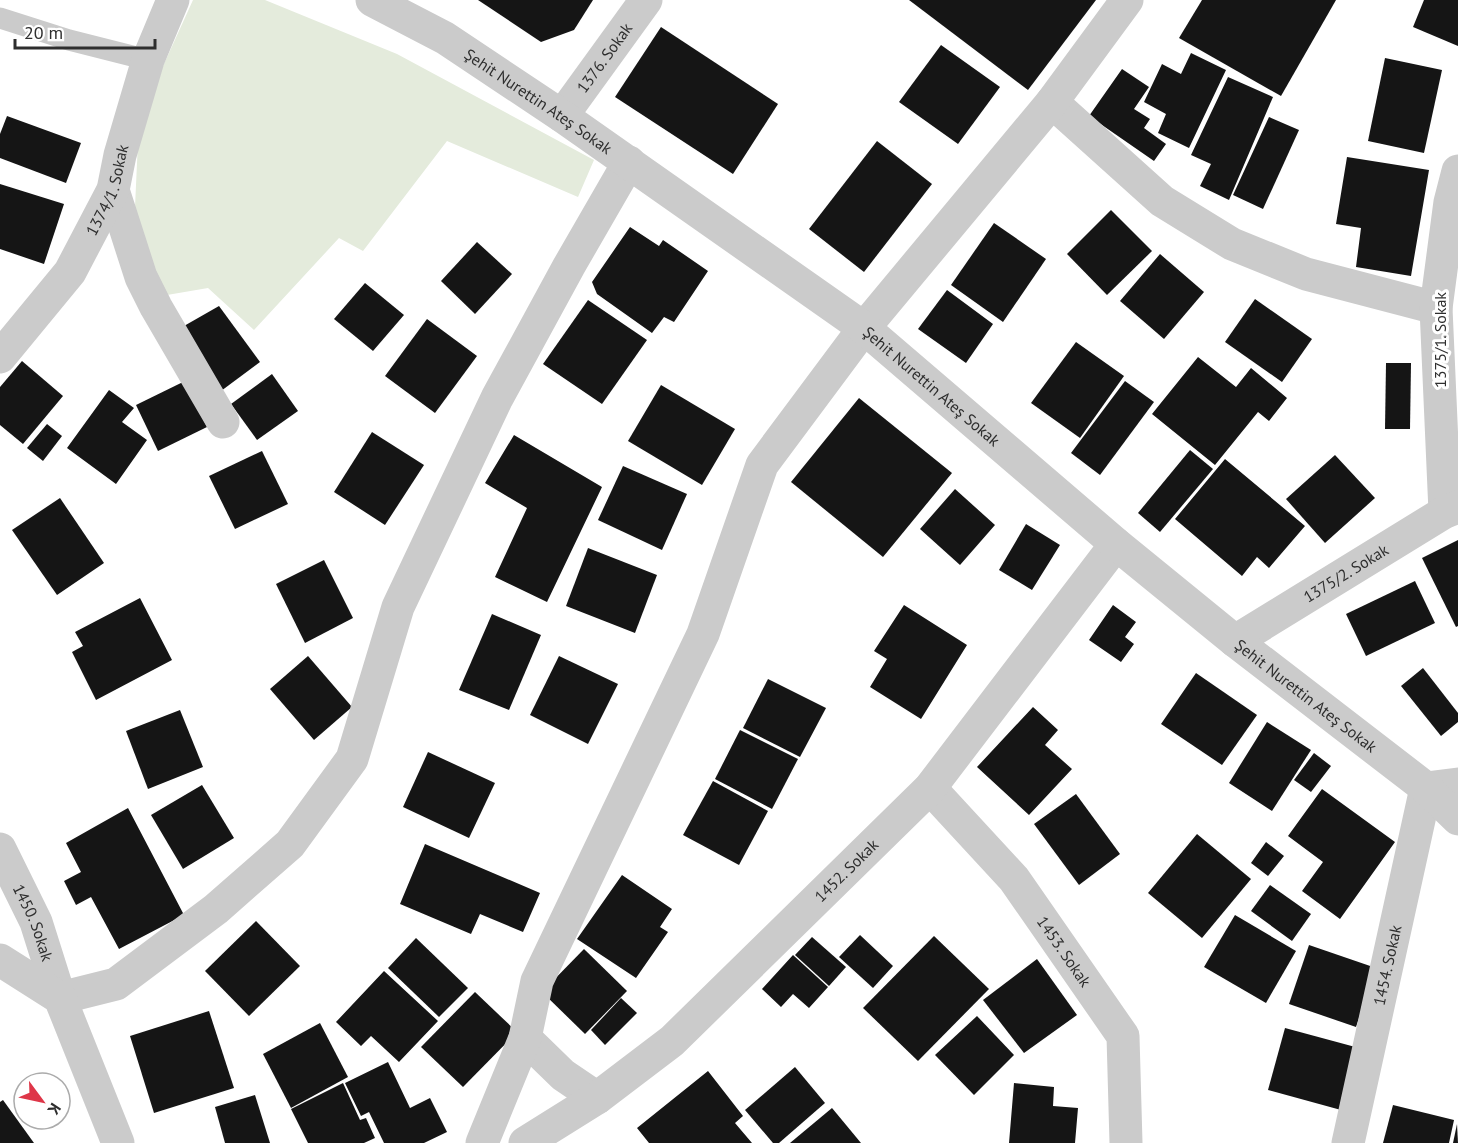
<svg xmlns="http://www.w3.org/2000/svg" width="1458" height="1143" font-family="'PT Sans',sans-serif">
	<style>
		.green { fill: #e4ebdc }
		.building { fill: #151515 }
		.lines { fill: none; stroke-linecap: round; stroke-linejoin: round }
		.service { stroke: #cbcbcb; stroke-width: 21 }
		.minor { stroke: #cbcbcb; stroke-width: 33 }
		.tertiary { stroke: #cbcbcb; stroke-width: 33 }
		.labels { text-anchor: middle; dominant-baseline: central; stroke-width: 6; stroke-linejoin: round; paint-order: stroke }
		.street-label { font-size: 16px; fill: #2e2e2e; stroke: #fff }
	</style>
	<rect width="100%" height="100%" fill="#fff"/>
	<polygon class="green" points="193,0 265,0 397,54 594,160 578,197 447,141 363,251 339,238 254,330 208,288 167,295 134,229 139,119"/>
	<g class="building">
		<polygon points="478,0 593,0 574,30 541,42"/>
		<polygon points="909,0 1096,0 1028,90"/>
		<polygon points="1202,0 1336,0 1281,96 1179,38"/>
		<polygon points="1424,0 1458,0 1458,46 1413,27"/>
		<polygon points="661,27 778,104 733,174 615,97"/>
		<polygon points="941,45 1000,87 958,144 899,102"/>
		<polygon points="1191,53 1226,70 1189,148 1158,133 1166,114 1144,102 1162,64 1181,74"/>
		<polygon points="1385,58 1442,70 1424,153 1368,141"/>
		<polygon points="1122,69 1149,87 1134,109 1150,119 1144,128 1166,144 1154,161 1089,116"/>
		<polygon points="1228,77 1273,97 1229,200 1200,186 1211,164 1191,155"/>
		<polygon points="7,116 81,143 66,183 0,158 0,134"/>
		<polygon points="1269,117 1299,130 1263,209 1233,195"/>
		<polygon points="877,141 932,184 864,272 809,229"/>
		<polygon points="1347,157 1429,170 1411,276 1356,267 1361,228 1336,224"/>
		<polygon points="0,184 64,204 44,264 0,249"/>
		<polygon points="1111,210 1152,251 1107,295 1067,254"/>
		<polygon points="994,223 1046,259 1003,322 951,285"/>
		<polygon points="630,227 659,246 663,240 708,271 674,322 664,317 652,333 597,294 592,282"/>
		<polygon points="477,242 512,274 475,314 441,281"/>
		<polygon points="1160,254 1204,292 1164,339 1120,301"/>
		<polygon points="365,283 404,315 373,351 334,319"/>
		<polygon points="947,290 993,324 966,363 918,329"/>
		<polygon points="1255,299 1312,339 1282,382 1225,342"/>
		<polygon points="588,300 647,340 602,404 543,364"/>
		<polygon points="219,306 260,362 221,391 184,326"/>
		<polygon points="427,319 477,356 435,413 385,376"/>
		<polygon points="1076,342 1124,376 1080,438 1031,403"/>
		<polygon points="1198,357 1236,387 1251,368 1287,398 1269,421 1258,412 1215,465 1152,414"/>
		<polygon points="22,361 63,396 23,444 0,425 0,387"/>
		<polygon points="1386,363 1411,363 1410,429 1385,429"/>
		<polygon points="272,374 298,411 257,440 231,404"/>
		<polygon points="185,381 207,427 158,451 136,405"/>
		<polygon points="1125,381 1154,402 1100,475 1071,453"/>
		<polygon points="661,385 735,429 702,485 628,441"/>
		<polygon points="109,390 134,408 122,422 147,440 116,484 67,448"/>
		<polygon points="859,398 952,473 883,557 791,482"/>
		<polygon points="47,424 62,436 43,461 27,448"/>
		<polygon points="372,432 424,465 385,525 334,492"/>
		<polygon points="514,435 602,487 547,602 495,577 527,508 485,483"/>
		<polygon points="1190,450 1213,469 1160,532 1138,513"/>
		<polygon points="262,451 288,504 235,529 209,476"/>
		<polygon points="1335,455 1375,498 1325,543 1286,499"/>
		<polygon points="1225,459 1305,526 1269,568 1257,557 1242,576 1175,519"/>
		<polygon points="623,466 687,494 662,550 598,520"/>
		<polygon points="955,489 995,525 960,565 920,529"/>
		<polygon points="60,498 104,563 57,595 12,530"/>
		<polygon points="1026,524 1060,545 1032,590 999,570"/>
		<polygon points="1458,540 1458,626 1456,627 1422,558"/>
		<polygon points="588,548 657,575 635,633 566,606"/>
		<polygon points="324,560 353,618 305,643 276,584"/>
		<polygon points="1415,581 1435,623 1366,656 1346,614"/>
		<polygon points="140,598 172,660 96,700 72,652 83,646 75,632"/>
		<polygon points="904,605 967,645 921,719 870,687 887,659 874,651"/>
		<polygon points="1113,605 1136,622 1125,637 1134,644 1121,662 1089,640"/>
		<polygon points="492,614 541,635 509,710 459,690"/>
		<polygon points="308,656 352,707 314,740 270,689"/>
		<polygon points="559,656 618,684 588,744 530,715"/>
		<polygon points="1423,668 1458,713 1458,722 1441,736 1401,686"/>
		<polygon points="1196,673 1257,715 1222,765 1161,724"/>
		<polygon points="768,679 826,708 800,757 743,728"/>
		<polygon points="1033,707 1058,730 1045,745 1072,769 1029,815 977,767"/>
		<polygon points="180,710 203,767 148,789 126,731"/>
		<polygon points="1267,722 1311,750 1272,811 1229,783"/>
		<polygon points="740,730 798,759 772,809 715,779"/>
		<polygon points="428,752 495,783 469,838 403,807"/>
		<polygon points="1314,753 1331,766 1311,792 1294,780"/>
		<polygon points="713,781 768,811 739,865 683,835"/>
		<polygon points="202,785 234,838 183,869 151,815"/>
		<polygon points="1322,789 1395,842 1340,919 1302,891 1323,862 1288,836"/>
		<polygon points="1076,794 1120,854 1079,885 1034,824"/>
		<polygon points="128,808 184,915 119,949 91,897 76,905 64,881 81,872 66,843"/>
		<polygon points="1197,834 1251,879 1202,938 1148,893"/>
		<polygon points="1266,842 1284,856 1268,876 1251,863"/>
		<polygon points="425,844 540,893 523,932 480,914 471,934 400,904"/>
		<polygon points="622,875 672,909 660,927 668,932 636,978 577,939"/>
		<polygon points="1270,885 1311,914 1292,941 1251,911"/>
		<polygon points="1235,915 1296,951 1266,1003 1204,967"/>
		<polygon points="256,921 300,966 249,1016 205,971"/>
		<polygon points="860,935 893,966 873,988 839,957"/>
		<polygon points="934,936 989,989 918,1061 863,1008"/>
		<polygon points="812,937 846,967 829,986 795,955"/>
		<polygon points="416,938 468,988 439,1017 388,968"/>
		<polygon points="1309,945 1376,968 1356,1027 1289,1004"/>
		<polygon points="584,949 627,991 585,1034 542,992"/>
		<polygon points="793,955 828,987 809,1008 793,994 781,1007 762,989"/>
		<polygon points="1037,959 1077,1015 1024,1053 983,1000"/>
		<polygon points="384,971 438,1021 399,1062 371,1036 361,1046 336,1022"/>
		<polygon points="475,992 517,1032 463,1087 421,1047"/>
		<polygon points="621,998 637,1013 605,1045 591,1030"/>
		<polygon points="209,1011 234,1088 154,1113 130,1036"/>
		<polygon points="977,1016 1014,1055 974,1095 935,1055"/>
		<polygon points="320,1023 348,1077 291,1108 263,1054"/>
		<polygon points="1285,1028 1359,1048 1341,1110 1268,1090"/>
		<polygon points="388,1062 410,1108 430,1098 447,1132 424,1143 384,1143 369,1112 361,1116 345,1083"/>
		<polygon points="795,1067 825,1103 779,1143 773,1143 745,1110"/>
		<polygon points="708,1071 743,1116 735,1123 752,1143 649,1143 637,1128"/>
		<polygon points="343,1083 360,1120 366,1118 375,1138 364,1143 308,1143 291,1109"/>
		<polygon points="1014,1083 1054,1087 1053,1106 1078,1108 1075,1143 1009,1143"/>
		<polygon points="255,1095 270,1143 225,1143 215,1107"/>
		<polygon points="3,1100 34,1143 0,1143 0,1102"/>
		<polygon points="1393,1105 1454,1120 1449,1143 1383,1143"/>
		<polygon points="832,1108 861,1143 790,1143"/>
		<polygon points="1457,1124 1458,1143 1453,1143"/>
	</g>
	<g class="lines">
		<polyline class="service" points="0,18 69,40 148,60"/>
		<g class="minor">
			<polyline points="1052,102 1162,201 1232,244 1306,274 1436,308"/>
			<path id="s1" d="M562 116 646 0"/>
			<polyline points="113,190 141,277 156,307 223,422"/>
			<path id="s2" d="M0 357 70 272 113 190 120 155 148 60 173 0"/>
			<polyline points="1445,512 1436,308 1450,202 1458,171"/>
			<path id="s3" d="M1235 641 1445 512 1458 507"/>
			<path id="s4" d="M930 788 1014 879 1123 1036 1126 1143"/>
			<path id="s5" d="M0 849 36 922 60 998 116 984 216 909 290 844 352 759 398 607 497 398 569 266 629 162"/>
			<polyline points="0,960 60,998 118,1143"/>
			<polyline points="525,1038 563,1075 597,1098"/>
			<polyline points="482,1143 525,1038 537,981 703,634 762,465 864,328 1052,102 1127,0"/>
			<path id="s6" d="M525 1143 597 1098 672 1041 930 788 1116 544"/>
			<path id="s7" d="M1348 1143 1426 788 1458 784"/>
		</g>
		<path class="tertiary" id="s8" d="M372 0 445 38 562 116 864 328 1116 544 1235 641 1426 788 1458 819"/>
	</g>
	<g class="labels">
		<g class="street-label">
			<text stroke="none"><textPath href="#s1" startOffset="72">1376. Sokak</textPath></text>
			<text stroke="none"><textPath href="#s8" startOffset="195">Şehit Nurettin Ateş Sokak</textPath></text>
			<text stroke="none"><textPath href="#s2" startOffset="201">1374/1. Sokak</textPath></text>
			<text transform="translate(1440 340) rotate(-90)">1375/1. Sokak</text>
			<text stroke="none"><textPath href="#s8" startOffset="681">Şehit Nurettin Ateş Sokak</textPath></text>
			<text stroke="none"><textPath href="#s3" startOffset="130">1375/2. Sokak</textPath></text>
			<text stroke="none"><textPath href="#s8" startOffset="1167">Şehit Nurettin Ateş Sokak</textPath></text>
			<text stroke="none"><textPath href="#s6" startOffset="423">1452. Sokak</textPath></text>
			<text stroke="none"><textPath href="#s5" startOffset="81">1450. Sokak</textPath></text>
			<text stroke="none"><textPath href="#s4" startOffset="212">1453. Sokak</textPath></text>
			<text stroke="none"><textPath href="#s7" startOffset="182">1454. Sokak</textPath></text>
		</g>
	</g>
	<g transform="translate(42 1101) rotate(123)"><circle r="28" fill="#ffffff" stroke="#ababab" stroke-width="1.5"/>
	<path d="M0-4.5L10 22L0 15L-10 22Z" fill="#de3648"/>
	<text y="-9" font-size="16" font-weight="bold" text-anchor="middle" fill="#2e2e2e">K</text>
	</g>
	<path d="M15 39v9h140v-9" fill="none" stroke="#2e2e2e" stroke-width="3"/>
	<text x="24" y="39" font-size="18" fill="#2e2e2e" stroke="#ffffff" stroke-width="4.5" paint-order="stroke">20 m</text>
</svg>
